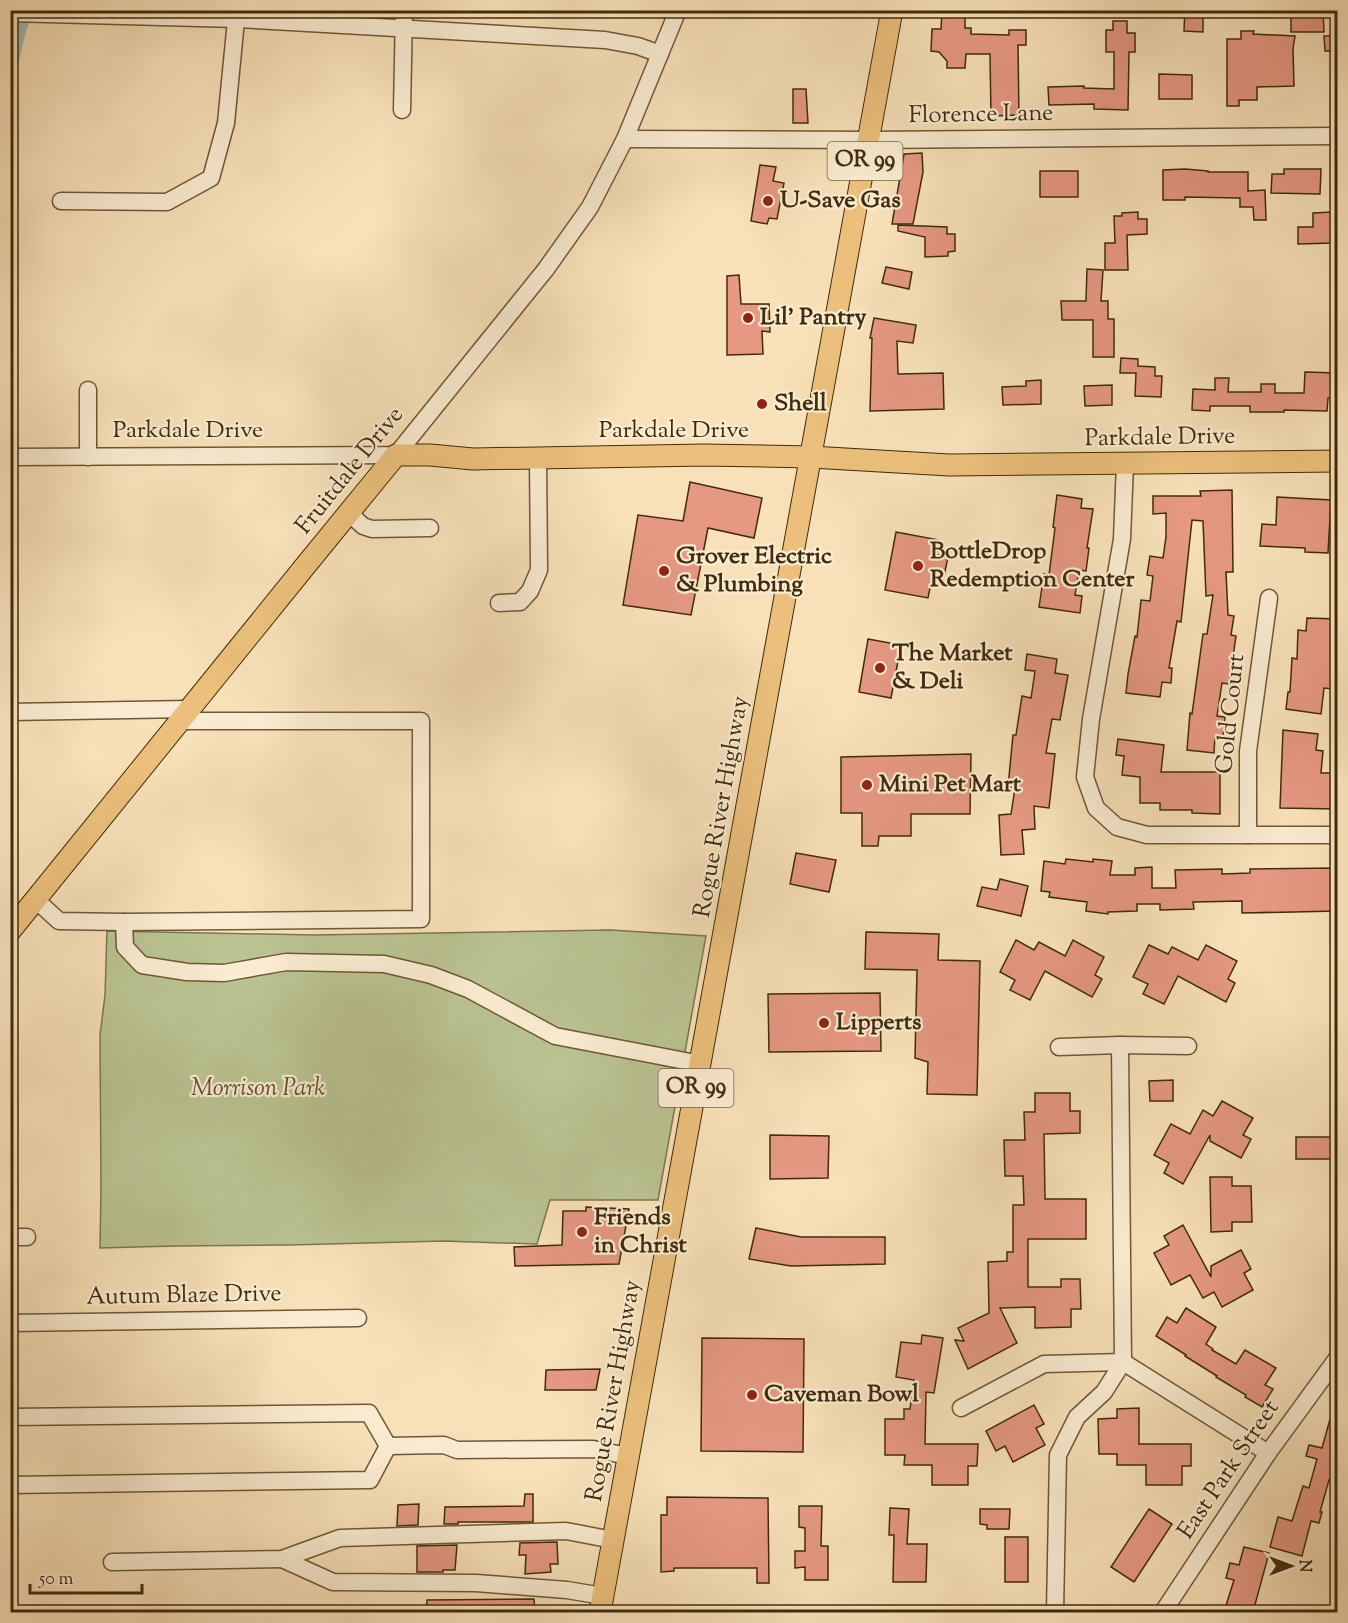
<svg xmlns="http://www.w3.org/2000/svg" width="1348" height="1623" font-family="'Sorts Mill Goudy',serif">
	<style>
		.green { fill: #bac392; stroke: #7d774e; stroke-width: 1.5 }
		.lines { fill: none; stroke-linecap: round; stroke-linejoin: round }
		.canal { stroke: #9fbcb5; stroke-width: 15 }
		.building { fill: #e69882; stroke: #402b0b; stroke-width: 1.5 }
		.minor-casing { stroke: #6e5836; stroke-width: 19 }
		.major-casing { stroke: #402b0b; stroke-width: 23 }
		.minor { stroke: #faecd2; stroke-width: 16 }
		.major { stroke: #ecc07c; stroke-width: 21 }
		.poi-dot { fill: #8f2418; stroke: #faecd2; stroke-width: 2 }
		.labels { text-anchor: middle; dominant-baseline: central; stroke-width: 4.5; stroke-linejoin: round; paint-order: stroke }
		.shield { fill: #faecd2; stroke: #786547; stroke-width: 1.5 }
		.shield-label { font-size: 22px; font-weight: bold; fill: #402b0b }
		.street-label { font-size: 24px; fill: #402b0b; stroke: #faecd2 }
		.poi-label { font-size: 24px; font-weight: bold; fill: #402b0b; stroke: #faecd2; text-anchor: start }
		.park-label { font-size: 24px; font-style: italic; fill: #5e512d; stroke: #faecd2 }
	</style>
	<rect width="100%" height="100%" fill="#f8e1b9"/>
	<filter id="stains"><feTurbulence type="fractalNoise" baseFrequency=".00333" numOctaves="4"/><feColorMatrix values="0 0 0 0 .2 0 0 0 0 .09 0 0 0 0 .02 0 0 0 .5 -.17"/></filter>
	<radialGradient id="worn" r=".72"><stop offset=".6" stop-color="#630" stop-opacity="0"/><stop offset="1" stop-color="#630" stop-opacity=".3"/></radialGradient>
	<polygon class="green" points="610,930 706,936 658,1200 550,1200 537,1244 444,1241 289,1245 174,1246 100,1248 101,1186 100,1035 105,995 107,931 313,935"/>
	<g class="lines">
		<polyline class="canal" points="10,65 19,29 26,10"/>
	</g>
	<g class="building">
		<polygon points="942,10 965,10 965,28 971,28 971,34 1009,35 1009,30 1026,30 1026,45 1018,45 1019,115 991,116 990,54 966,54 965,68 947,68 947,61 939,52 931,51 932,29 941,29"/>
		<polygon points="1185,10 1203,10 1203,32 1184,31"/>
		<polygon points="1291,12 1323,12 1324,32 1291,32"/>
		<polygon points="1113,21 1127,21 1127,33 1135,33 1135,52 1129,52 1128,110 1094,109 1094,104 1049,105 1048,87 1084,86 1084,88 1114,89 1114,52 1106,52 1106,30 1113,30"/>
		<polygon points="1241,31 1254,31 1253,34 1295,36 1293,49 1294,86 1257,87 1257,100 1239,100 1239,106 1227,106 1227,39 1241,39"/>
		<polygon points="1324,36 1338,36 1338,51 1325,51"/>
		<polygon points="1159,74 1192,75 1192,99 1159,99"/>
		<polygon points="793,89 806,89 808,123 793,123"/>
		<polygon points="922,153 923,172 913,224 892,224 904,154"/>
		<polygon points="760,165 776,167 773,181 784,183 777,219 769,218 767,224 751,221"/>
		<polygon points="1185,169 1208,171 1208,172 1248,172 1248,191 1265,190 1266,220 1254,220 1253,207 1240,207 1240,198 1185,197 1185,200 1163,200 1163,170"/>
		<polygon points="1284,169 1321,169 1320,194 1271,193 1272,174 1284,174"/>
		<rect x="1040" y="171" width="38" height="26"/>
		<polygon points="1138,212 1138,219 1147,219 1147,234 1127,235 1128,270 1105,270 1105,243 1115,243 1114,216 1122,216 1122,213"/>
		<polygon points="1332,212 1333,243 1298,244 1298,227 1313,227 1313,213"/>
		<polygon points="898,225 947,227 947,234 955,234 955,251 948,252 948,256 925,257 925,237 898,231"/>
		<polygon points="886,267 912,272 909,289 882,283"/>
		<polygon points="1087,269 1103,270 1101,301 1108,301 1108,319 1114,319 1114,357 1093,357 1093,320 1062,320 1061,301 1086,301"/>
		<polygon points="739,275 741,304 769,304 770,332 762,331 763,354 727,355 727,276"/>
		<polygon points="874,318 916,325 913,343 897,341 898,374 943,373 944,409 870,411 872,338 870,338"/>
		<polygon points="1121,358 1138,359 1138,366 1155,367 1155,376 1162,376 1161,397 1135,396 1136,373 1120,373"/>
		<polygon points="1305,372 1338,373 1338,384 1332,384 1331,398 1328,398 1327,411 1284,410 1284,412 1250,412 1250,406 1210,406 1210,411 1192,410 1193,389 1215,390 1215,378 1229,378 1228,392 1261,392 1261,384 1275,384 1275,393 1304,393"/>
		<polygon points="1041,380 1041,404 1003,405 1002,387 1026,386 1026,381"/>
		<polygon points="1112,385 1112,405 1085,406 1084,386"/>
		<polygon points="690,482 762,498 754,538 708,528 691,615 623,605 638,515 683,521"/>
		<polygon points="1232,490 1233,572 1226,572 1228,615 1234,616 1231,635 1236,636 1229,684 1222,683 1217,716 1225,717 1223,737 1215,736 1214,753 1187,750 1190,713 1192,714 1203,634 1207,634 1213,595 1206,596 1203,521 1192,520 1181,622 1177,621 1169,668 1172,668 1171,683 1162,682 1160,697 1126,693 1128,674 1135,636 1137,637 1141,600 1150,601 1153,576 1147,575 1150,556 1163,558 1166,537 1166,513 1153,514 1153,496 1201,496 1200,491"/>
		<polygon points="1057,495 1082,499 1081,508 1093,509 1087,548 1089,548 1086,571 1079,570 1075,595 1082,596 1080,613 1039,607 1044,574 1049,575 1055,528 1053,527"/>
		<polygon points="1277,497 1331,500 1328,553 1305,552 1305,548 1260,546 1262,524 1276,525"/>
		<polygon points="896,532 939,540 936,554 948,557 944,576 939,575 937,584 931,583 928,598 885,590"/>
		<polygon points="1307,618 1338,619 1338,650 1335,650 1333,689 1324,688 1321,714 1286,709 1288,692 1290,692 1292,658 1297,659 1298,630 1306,631"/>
		<polygon points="868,639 901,645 891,698 859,692"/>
		<polygon points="1027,654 1057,659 1055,673 1068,675 1060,720 1052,719 1046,753 1055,754 1049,808 1034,806 1035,829 1022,830 1024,854 1001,855 999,815 1011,814 1015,788 1008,787 1013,735 1016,735 1022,696 1031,698 1035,671 1025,670"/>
		<polygon points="1283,730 1318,734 1316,750 1323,751 1321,773 1338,773 1338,809 1280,808"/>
		<polygon points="1118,739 1164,745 1161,772 1220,772 1220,814 1192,813 1192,810 1160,810 1160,803 1140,803 1140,777 1122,775 1124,756 1116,755"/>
		<polygon points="971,754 970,814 911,814 911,836 879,836 878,846 862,846 862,813 841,813 841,757"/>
		<polygon points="796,853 836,860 829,892 790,884"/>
		<polygon points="1066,859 1093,862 1093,859 1112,861 1110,875 1135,875 1135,868 1152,867 1152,888 1176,888 1175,870 1222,869 1222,874 1250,873 1250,869 1338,868 1338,911 1242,913 1242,901 1193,902 1194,909 1160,910 1160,904 1137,904 1137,911 1108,912 1108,914 1086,911 1087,902 1049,897 1050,892 1041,891 1044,861 1065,864"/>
		<polygon points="1000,879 1028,886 1021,916 977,906 982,887 997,890"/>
		<polygon points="866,932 939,934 938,960 980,961 977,1095 927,1094 928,1062 915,1058 917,970 865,969"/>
		<polygon points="1016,940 1034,950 1039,942 1065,956 1073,940 1104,957 1095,975 1102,979 1092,997 1045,971 1030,1000 1010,990 1015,980 1000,972"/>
		<polygon points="1149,945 1168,954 1172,947 1198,960 1206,945 1237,961 1228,979 1235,983 1226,1002 1178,976 1164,1004 1143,994 1148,984 1133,977"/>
		<polygon points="880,993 881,1051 769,1052 768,994"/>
		<polygon points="1173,1080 1173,1101 1150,1101 1149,1081"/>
		<polygon points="1035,1093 1070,1093 1070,1111 1080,1111 1080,1133 1044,1134 1045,1199 1086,1199 1086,1239 1028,1239 1028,1287 1061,1287 1061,1279 1080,1279 1081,1309 1071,1309 1071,1327 1035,1328 1035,1307 1000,1308 1017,1343 968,1369 955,1340 964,1341 958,1328 989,1313 988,1262 1007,1261 1007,1252 1013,1252 1013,1205 1024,1205 1023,1176 1005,1176 1004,1140 1025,1140 1024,1112 1035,1112"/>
		<polygon points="1222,1101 1253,1118 1243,1135 1251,1139 1241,1158 1210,1141 1210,1135 1183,1184 1164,1173 1169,1163 1154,1155 1171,1124 1190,1134 1203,1110 1213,1116"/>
		<polygon points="770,1135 829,1136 828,1178 770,1179"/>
		<rect x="1296" y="1137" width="42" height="22"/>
		<polygon points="1210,1177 1232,1177 1232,1186 1251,1186 1252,1222 1232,1222 1232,1231 1211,1232"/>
		<polygon points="586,1207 629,1209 619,1264 515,1266 514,1247 562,1245 563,1211 586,1211"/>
		<polygon points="1183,1225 1211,1277 1211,1266 1241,1250 1251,1269 1244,1273 1253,1290 1222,1307 1214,1292 1203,1298 1190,1275 1171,1285 1154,1253 1169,1245 1164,1236"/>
		<polygon points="756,1228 801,1237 885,1237 885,1264 791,1266 749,1259"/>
		<polygon points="1186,1308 1216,1327 1206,1344 1213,1349 1212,1350 1236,1364 1245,1350 1276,1368 1265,1385 1273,1389 1262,1407 1245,1397 1246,1395 1216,1377 1217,1376 1185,1356 1186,1355 1156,1336 1167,1317 1177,1323"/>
		<polygon points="922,1335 943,1338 934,1393 926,1392 925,1444 978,1444 977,1466 968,1466 968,1485 932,1485 932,1465 904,1465 905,1455 885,1455 885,1419 904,1419 904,1409 910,1409 914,1380 896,1377 901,1342 921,1344"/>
		<polygon points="702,1338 804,1339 803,1452 701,1451"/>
		<polygon points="600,1369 596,1390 545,1390 546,1370"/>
		<polygon points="1034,1405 1044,1424 1036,1428 1045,1445 1013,1462 1005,1446 996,1451 986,1431"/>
		<polygon points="1334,1405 1338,1405 1338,1482 1329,1480 1320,1512 1322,1512 1319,1523 1311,1521 1302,1556 1270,1547 1278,1517 1292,1521 1303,1486 1309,1488 1317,1459 1306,1456 1309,1445 1322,1448"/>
		<polygon points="1139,1408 1139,1444 1191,1444 1191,1466 1182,1466 1182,1485 1146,1485 1146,1465 1117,1465 1117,1454 1099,1454 1098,1419 1117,1418 1117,1409"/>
		<polygon points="525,1494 533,1494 533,1522 458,1522 458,1524 444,1524 445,1507 524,1506"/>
		<polygon points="667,1497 768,1498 769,1583 757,1583 757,1568 674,1568 674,1571 661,1572 661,1515 667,1515"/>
		<polygon points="419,1504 418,1525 397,1526 398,1505"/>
		<polygon points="799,1506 822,1506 821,1546 828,1546 828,1580 805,1580 805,1567 795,1568 795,1551 805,1551 805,1528 799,1527"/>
		<polygon points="890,1508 909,1509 907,1544 927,1544 926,1582 893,1582 894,1535 889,1535"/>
		<polygon points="980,1509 1010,1509 1009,1529 987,1529 987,1525 980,1524"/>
		<polygon points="1149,1509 1172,1524 1134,1582 1111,1567"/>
		<rect x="1005" y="1537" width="23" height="45"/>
		<polygon points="557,1542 558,1564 550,1564 551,1572 525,1574 526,1555 519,1555 520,1543"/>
		<polygon points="457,1545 455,1570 443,1570 443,1572 417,1572 417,1546"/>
		<polygon points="1244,1547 1269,1553 1253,1612 1224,1612 1234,1580 1226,1578 1230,1563 1239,1565"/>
		<polygon points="534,1599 535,1612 426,1612 427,1600"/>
	</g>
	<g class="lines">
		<g class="minor-casing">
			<g id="minor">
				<polyline points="10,13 237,19 605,40 638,46 660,54"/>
				<polyline points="402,110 404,10"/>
				<polyline points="625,139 868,140 1338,136"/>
				<polyline points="61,201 167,202 211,178 226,123 237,10"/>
				<polyline points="88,390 88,457"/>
				<polyline points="10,457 396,455 546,269 590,207 625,139 678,10"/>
				<polyline points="1125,463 1122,539 1091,719 1085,777 1096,808 1117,827 1147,835 1338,835"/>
				<polyline points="349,513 363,526 372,529 430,528"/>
				<polyline points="499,603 520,602 530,591 539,570 538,458"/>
				<polyline points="10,712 189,709"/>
				<polyline points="1248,835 1248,751 1269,598"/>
				<polyline points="36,900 59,921 124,922 421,919 421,721 180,721"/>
				<polyline points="124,922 125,947 142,965 187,972 224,973 286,962 384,964 431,975 468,989 555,1036 701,1064"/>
				<polyline points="1059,1047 1120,1045 1188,1046"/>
				<polyline points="10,1237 27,1237"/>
				<polyline points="10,1323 358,1318"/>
				<polyline points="961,1408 1044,1364 1123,1362 1268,1453"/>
				<polyline points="10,1417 369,1413 388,1446"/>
				<polyline points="388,1446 444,1445 457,1450 593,1449 628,1456"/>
				<polyline points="10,1485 370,1480 388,1446"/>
				<polyline points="282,1559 333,1582 476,1583 567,1590 603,1596"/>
				<polyline points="112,1562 282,1559 340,1538 566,1531 613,1540"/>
				<polyline points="1055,1612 1058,1455 1077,1417 1104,1392 1123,1362 1120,1045"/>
				<polyline points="1163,1612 1268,1453 1338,1357"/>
			</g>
		</g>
		<g class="major-casing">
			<g id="major">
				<polyline points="10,931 306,565 396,455 430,455 473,459 704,455 811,457 949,465 1338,461"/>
				<polyline points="600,1612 892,10"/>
			</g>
		</g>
		<use href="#minor" class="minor"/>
		<use href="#major" class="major"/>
	</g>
	<g class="poi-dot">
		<circle cx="768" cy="201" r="6"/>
		<circle cx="748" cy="318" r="6"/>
		<circle cx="762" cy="404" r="6"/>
		<circle cx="918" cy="566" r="6"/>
		<circle cx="664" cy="571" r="6"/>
		<circle cx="880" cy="668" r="6"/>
		<circle cx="867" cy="785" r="6"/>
		<circle cx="824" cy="1023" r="6"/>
		<circle cx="582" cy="1232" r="6"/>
		<circle cx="752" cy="1395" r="6"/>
	</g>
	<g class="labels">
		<g class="shield">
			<rect x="827.5" y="142" width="75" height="38" rx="4.5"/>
			<rect x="658.5" y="1069" width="75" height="38" rx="4.5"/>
		</g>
		<g class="shield-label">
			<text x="865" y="161">OR 99</text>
			<text x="696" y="1088">OR 99</text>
		</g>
		<g class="street-label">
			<text transform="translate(981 115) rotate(-1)">Florence Lane</text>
			<text x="188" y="431">Parkdale Drive</text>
			<text x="674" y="431">Parkdale Drive</text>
			<text transform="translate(1160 438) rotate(-1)">Parkdale Drive</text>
			<text transform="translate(350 471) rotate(-51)">Fruitdale Drive</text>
			<text transform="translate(1231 714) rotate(-84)">Gold Court</text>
			<text transform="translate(722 807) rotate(-80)">Rogue River Highway</text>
			<text transform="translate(184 1296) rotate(-1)">Autum Blaze Drive</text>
			<text transform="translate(614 1391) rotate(-80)">Rogue River Highway</text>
			<text transform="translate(1229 1470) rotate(-56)">East Park Street</text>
		</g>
		<g class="poi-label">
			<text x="780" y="201">U-Save Gas</text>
			<text x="760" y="318">Lil' Pantry</text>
			<text x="774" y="404">Shell</text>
			<text x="930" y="552">BottleDrop<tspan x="930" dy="28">Redemption Center</tspan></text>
			<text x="676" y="557">Grover Electric<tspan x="676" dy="28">&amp; Plumbing</tspan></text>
			<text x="892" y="654">The Market<tspan x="892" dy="28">&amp; Deli</tspan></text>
			<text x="879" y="785">Mini Pet Mart</text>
			<text x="836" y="1023">Lipperts</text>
			<text x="594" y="1218">Friends<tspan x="594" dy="28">in Christ</tspan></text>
			<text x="764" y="1395">Caveman Bowl</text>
		</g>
		<g class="park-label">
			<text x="258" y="1089">Morrison Park</text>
		</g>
	</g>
	<rect width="1348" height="1623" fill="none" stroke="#f8e1b9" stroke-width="36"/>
	<rect x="12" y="12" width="1324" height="1599" fill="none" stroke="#402b0b" stroke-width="3"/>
	<rect x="18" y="18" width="1312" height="1587" fill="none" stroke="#402b0b" stroke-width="1.5"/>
	<g transform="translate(1291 1566) rotate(90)" stroke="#faecd2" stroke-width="4.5" paint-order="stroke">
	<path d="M0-4.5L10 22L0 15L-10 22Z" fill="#402b0b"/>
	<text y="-9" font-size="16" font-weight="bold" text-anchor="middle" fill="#402b0b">N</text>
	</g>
	<path d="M30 1584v9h112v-9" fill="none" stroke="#402b0b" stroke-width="3"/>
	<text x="39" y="1584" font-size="18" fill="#402b0b" stroke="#faecd2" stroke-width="4.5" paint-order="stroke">50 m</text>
	<rect width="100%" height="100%" filter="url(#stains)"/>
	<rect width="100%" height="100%" fill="url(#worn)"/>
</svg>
